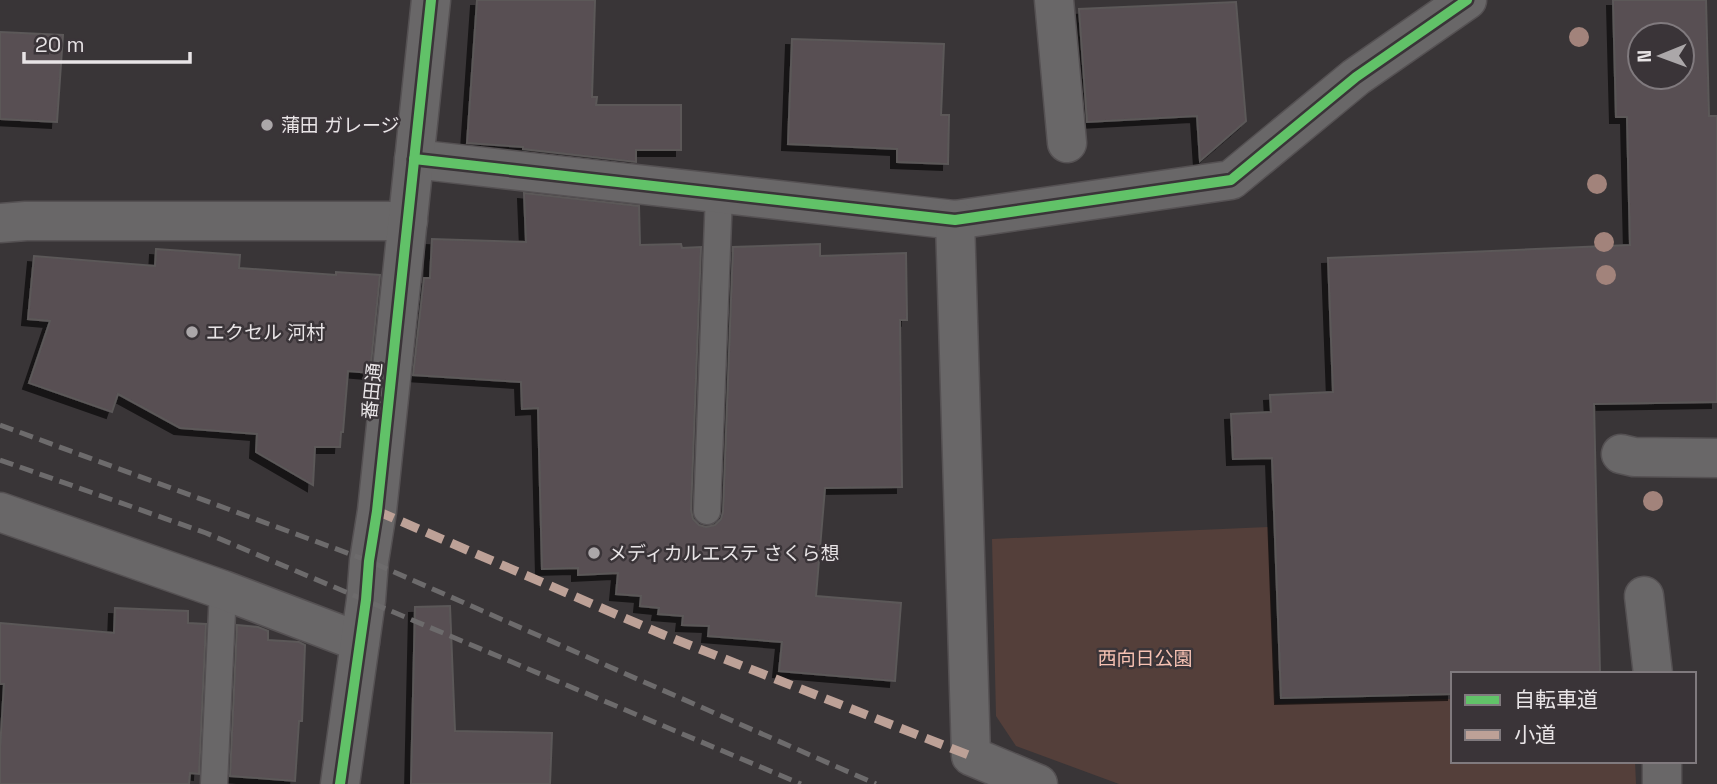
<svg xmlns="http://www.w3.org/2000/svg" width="1717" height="784" font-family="'Space Grotesk','Noto Sans JP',sans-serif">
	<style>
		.green { fill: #543f3a }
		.building { fill: #584f52; stroke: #5b5859; stroke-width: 2; fill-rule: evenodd; filter: url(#shadow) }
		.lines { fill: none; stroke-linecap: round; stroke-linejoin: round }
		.lane-casing { stroke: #555153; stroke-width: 29 }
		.street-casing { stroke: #555153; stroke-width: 41 }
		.lane { stroke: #696768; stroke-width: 26 }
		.street { stroke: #696768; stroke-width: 38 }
		.rail { stroke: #6d6b6c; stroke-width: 5; stroke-dasharray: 14 7; stroke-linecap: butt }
		.quiet { stroke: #bda197; stroke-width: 9; stroke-dasharray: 18 9; stroke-linecap: butt }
		.cycleway-casing { stroke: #3a3438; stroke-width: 15 }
		.cycleway { stroke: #61c268; stroke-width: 10 }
		.tree { fill: #a2837b }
		.poi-dot { fill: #aba7a9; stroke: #3a3438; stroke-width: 2.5 }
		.labels { text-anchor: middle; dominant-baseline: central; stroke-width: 5; stroke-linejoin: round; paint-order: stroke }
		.poi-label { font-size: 19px; fill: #e8e4e6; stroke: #3a3438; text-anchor: start }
		.street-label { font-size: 19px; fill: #e8e4e6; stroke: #3a3438 }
		.park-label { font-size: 19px; fill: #f7c2b3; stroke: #3a3438 }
	</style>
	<defs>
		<filter id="shadow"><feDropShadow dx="-6" dy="6" stdDeviation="0" flood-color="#0009"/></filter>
	</defs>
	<rect width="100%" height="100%" fill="#393537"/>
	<polygon class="green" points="1268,527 1275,704 1453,699 1453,761 1635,761 1636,784 1119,784 1016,746 996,716 992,539"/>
	<g class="building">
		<polygon points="477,0 595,0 592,97 597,97 596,105 681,105 681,150 636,150 636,162 523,149 523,147 467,143"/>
		<path d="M1613 0H1706L1709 116H1717V402L1594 404 1600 674H1453V694L1281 698 1272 458 1233 459 1231 414 1271 412 1270 395 1333 392 1328 258 1630 245 1627 117H1616ZM1640 35H1682V77H1640Z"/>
		<polygon points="1236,2 1246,121 1200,161 1197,116 1087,122 1079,9"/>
		<polygon points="0,32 63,35 57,122 0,119"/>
		<polygon points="792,39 944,44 941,115 949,115 948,164 897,162 897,149 788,144"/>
		<polygon points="524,193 639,206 640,245 681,244 682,248 701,247 691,510 693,519 699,525 706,527 715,525 721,519 723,512 733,247 820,244 820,256 906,253 907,320 900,320 902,487 825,488 816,596 901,603 895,681 779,671 782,642 708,636 709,626 682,625 683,616 658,614 659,608 640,606 641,596 616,594 618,573 578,575 578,568 542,569 538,408 522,409 521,382 413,375 424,278 430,278 432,239 526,242"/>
		<polygon points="156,249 240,255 239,268 336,275 336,272 380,275 370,373 348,371 343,432 341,432 340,447 315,447 313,485 256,452 257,434 180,428 118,394 112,412 29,383 50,321 28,319 34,256 155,266"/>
		<polygon points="450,606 455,731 552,733 550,784 411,784 415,607"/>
		<polygon points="115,608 188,611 188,623 206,624 199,774 190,773 189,784 0,784 0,749 4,684 0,684 0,623 114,633"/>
		<polygon points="237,625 258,627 268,631 268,640 299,642 305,645 302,721 299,721 295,781 230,776"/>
	</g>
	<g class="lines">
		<g class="lane-casing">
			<g id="lane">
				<polyline points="707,511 719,194"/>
				<polyline points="214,784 223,590"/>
			</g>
		</g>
		<g class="street-casing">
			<g id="street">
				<polyline points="1054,0 1067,143"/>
				<polyline points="414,159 955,220 1231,180 1356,77 1467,0"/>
				<polyline points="955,220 971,756 1038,784"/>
				<polyline points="0,223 26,221 408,221"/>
				<polyline points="1621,454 1634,457 1717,458"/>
				<polyline points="0,512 223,590 360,642"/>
				<polyline points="1644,596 1653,674"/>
				<polyline points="1662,761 1662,784"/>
				<polyline points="340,784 366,600 369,561 377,511 431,0"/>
			</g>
		</g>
		<use href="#lane" class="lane"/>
		<use href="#street" class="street"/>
		<g class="rail">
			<polyline points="0,425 369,561 876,784"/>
			<polyline points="0,460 206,533 801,784"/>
		</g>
		<polyline class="quiet" points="377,511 664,635 971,756"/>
		<g class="cycleway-casing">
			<g id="cycleway">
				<polyline points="414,159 955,220 1231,180 1356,77 1467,0"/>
				<polyline points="340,784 366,600 369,561 377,511 431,0"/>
			</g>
		</g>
		<use href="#cycleway" class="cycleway"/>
	</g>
	<g class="tree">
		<circle cx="1579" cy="37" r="10"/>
		<circle cx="1597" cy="184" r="10"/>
		<circle cx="1604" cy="242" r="10"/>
		<circle cx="1606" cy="275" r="10"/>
		<circle cx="1653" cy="501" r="10"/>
	</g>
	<g class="poi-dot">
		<circle cx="267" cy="125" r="7"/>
		<circle cx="192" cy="332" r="7"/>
		<circle cx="594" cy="553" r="7"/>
	</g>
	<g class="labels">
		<g class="poi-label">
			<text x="281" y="125">蒲田 ガレージ</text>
			<text x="206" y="332">エクセル 河村</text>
			<text x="608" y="553">メディカルエステ さくら想</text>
		</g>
		<g class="street-label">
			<text transform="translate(372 391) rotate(-84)">番田通</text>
		</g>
		<g class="park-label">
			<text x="1145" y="658">西向日公園</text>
		</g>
	</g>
	<rect x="1451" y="672" width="245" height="91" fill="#3a3438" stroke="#807a7e" stroke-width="2"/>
	<rect x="1465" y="695" width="35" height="10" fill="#61c268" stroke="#807a7e" stroke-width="2"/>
	<text x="1514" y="707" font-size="21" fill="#e8e4e6">自転車道</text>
	<rect x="1465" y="730" width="35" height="10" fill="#bda197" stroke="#807a7e" stroke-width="2"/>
	<text x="1514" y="742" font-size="21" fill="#e8e4e6">小道</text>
	<g transform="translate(1661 56) rotate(269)"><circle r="33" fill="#3a3438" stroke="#807a7e" stroke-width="2"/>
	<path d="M0-5L12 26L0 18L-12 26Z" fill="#aba7a9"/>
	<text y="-10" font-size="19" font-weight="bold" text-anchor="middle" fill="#e8e4e6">N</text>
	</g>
	<path d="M24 52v10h166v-10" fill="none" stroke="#e8e4e6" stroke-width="3.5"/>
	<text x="35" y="52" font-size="21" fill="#e8e4e6" stroke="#3a3438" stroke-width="5" paint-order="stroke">20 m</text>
</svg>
